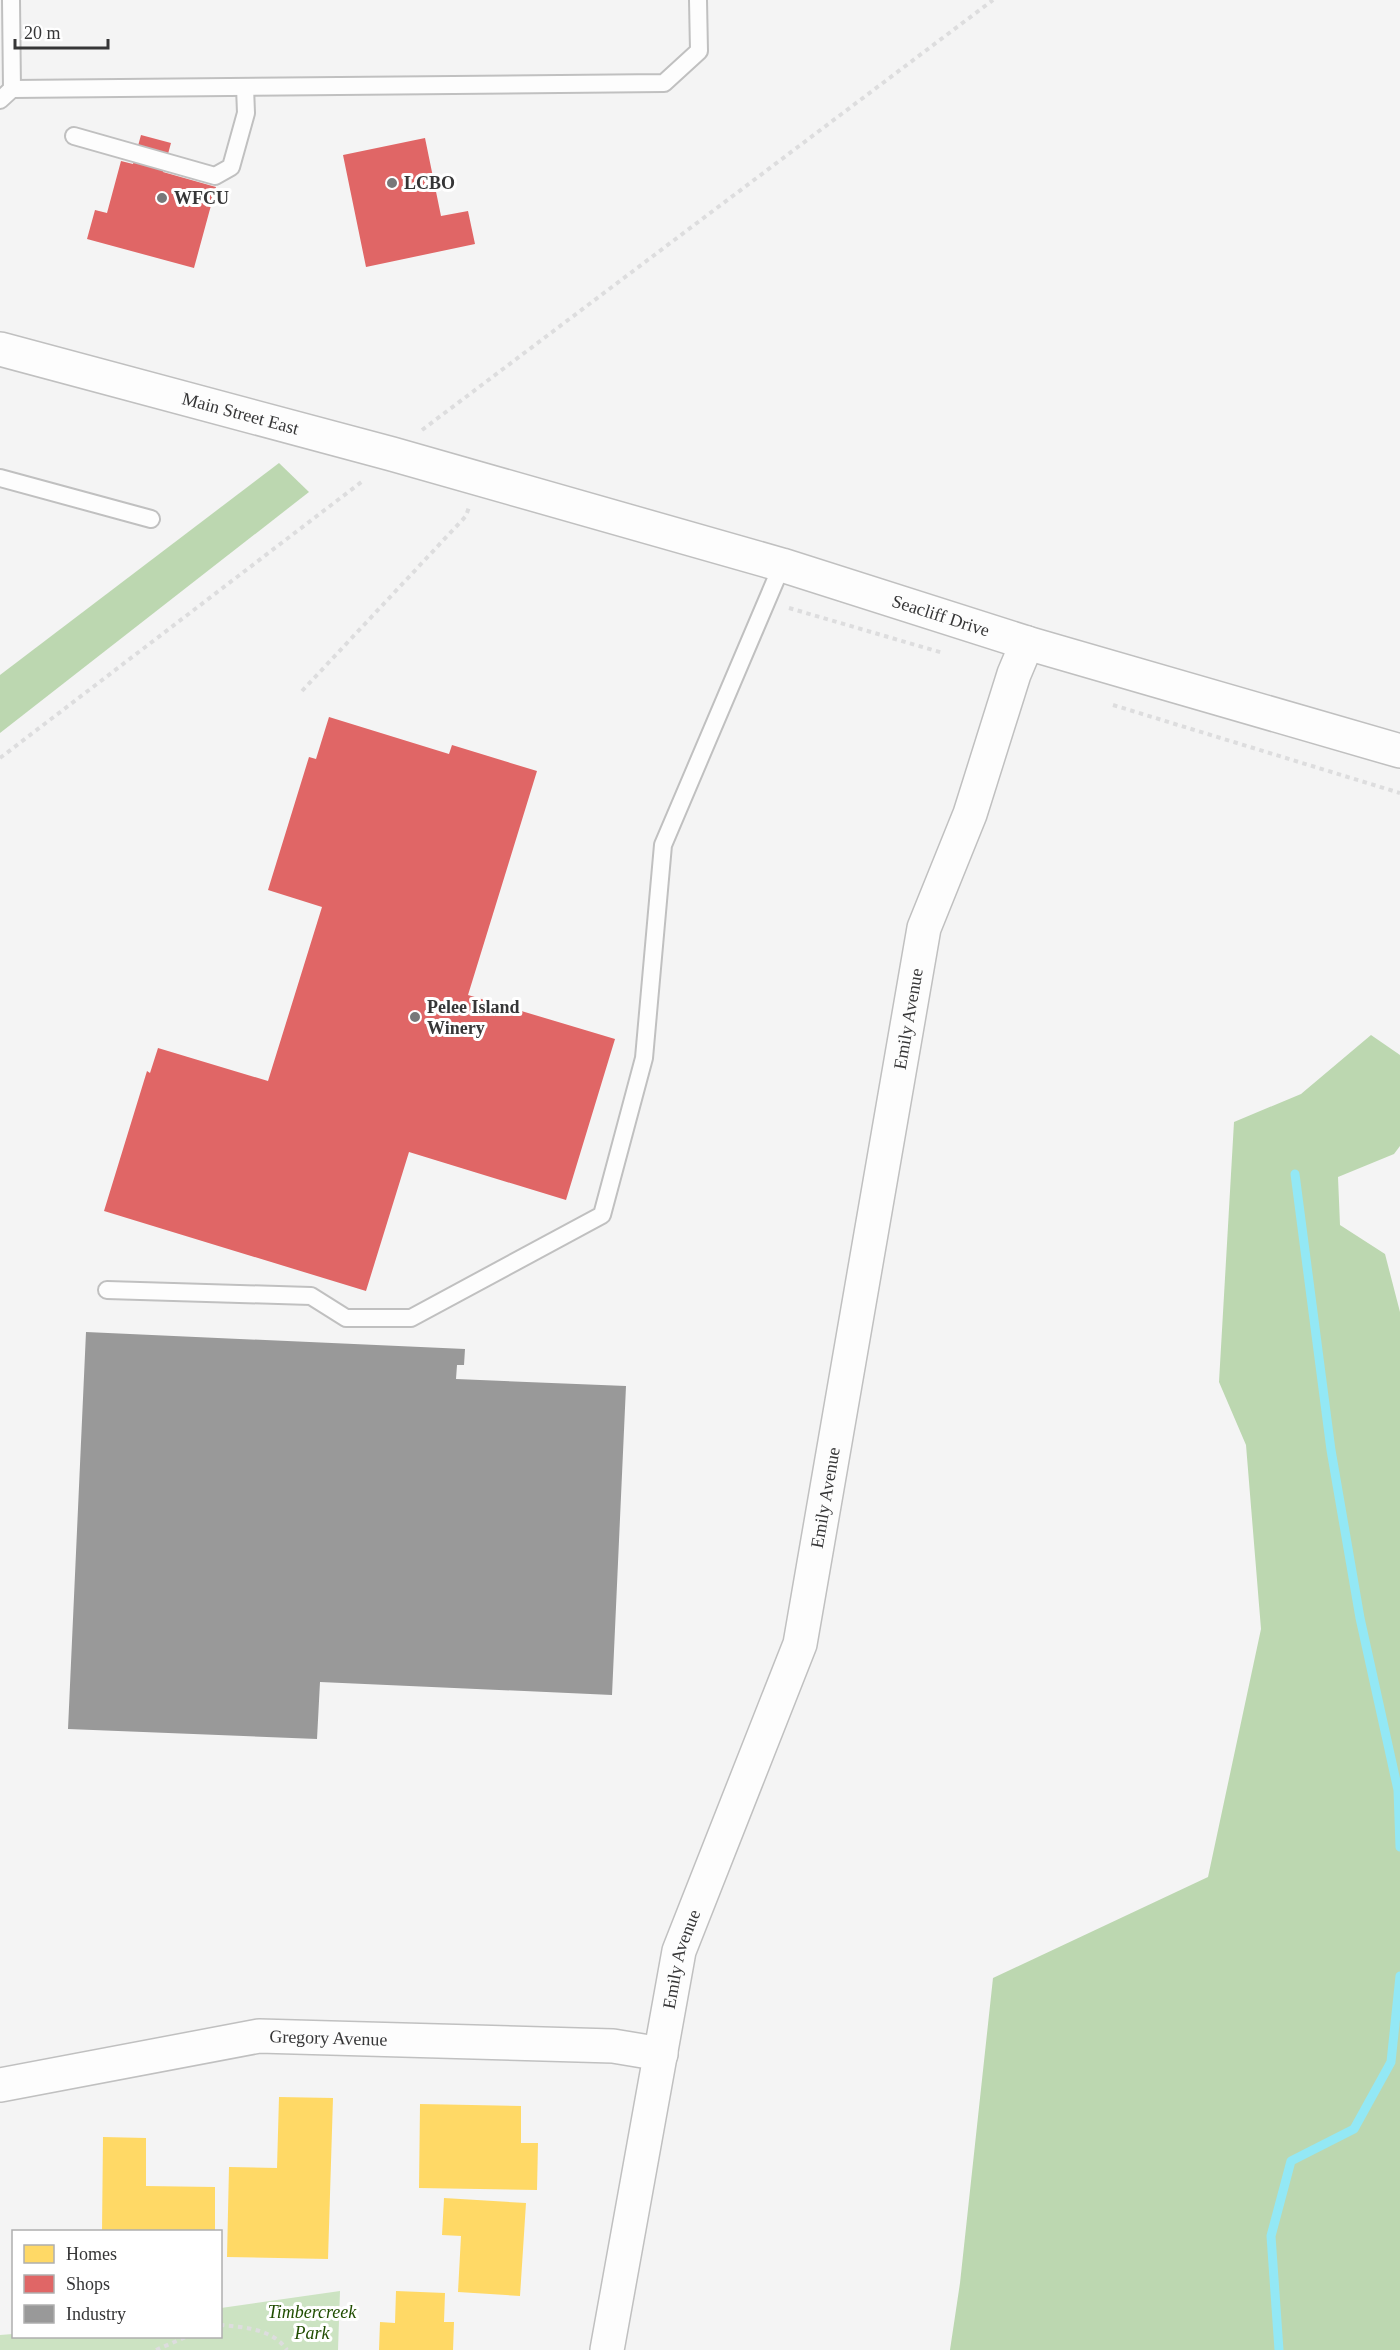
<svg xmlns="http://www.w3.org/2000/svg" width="1400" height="2350" font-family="'Times New Roman',serif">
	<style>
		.green { fill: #cce3c2 }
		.forest { fill: #bcd7b0 }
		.homes { fill: #ffd966 }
		.shops { fill: #e06666 }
		.industry { fill: #999 }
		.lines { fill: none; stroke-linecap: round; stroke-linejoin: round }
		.stream { stroke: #93e8f5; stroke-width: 9 }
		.service-casing { stroke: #c0c0c0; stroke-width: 20 }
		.minor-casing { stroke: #c0c0c0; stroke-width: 36 }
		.secondary-casing { stroke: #c0c0c0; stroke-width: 36 }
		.path { stroke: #ddddde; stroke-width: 4; stroke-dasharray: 4.5 4.5; stroke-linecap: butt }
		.service { stroke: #fdfdfd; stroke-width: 16 }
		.minor { stroke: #fdfdfd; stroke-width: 33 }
		.secondary { stroke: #fdfdfd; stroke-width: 33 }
		.poi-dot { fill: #787879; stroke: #fff; stroke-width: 2 }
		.labels { text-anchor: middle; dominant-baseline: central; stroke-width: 6; stroke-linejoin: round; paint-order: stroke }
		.poi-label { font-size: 18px; font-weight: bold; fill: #363637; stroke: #fff; text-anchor: start }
		.street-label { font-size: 18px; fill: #363637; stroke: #fff }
		.park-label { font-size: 18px; font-style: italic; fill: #204d00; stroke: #fff }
	</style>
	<rect width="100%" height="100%" fill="#f4f4f4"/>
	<polygon class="green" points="340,2291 338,2350 0,2350 0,2335 13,2334 14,2336 220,2336 221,2308"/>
	<g class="forest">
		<polygon points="279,463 309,492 0,733 0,675"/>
		<polygon points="1371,1035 1400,1055 1400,1146 1394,1154 1338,1177 1340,1225 1385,1254 1400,1312 1400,2350 950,2350 960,2283 993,1978 1208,1877 1261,1629 1246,1445 1219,1382 1234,1122 1301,1094"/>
	</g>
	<g class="homes">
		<polygon points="279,2097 333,2098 328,2259 227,2257 229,2167 277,2168"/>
		<polygon points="420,2104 521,2106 521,2143 538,2143 537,2190 419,2188"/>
		<polygon points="103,2137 146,2138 146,2186 215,2187 215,2232 102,2232"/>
		<polygon points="444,2198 526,2203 520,2296 458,2292 461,2236 442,2235"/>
		<polygon points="396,2291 445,2293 444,2322 454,2322 453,2350 379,2350 380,2322 395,2323"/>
	</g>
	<g class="shops">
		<polygon points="141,135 171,143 163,172 216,187 194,268 87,239 95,210 107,213 121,161 133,164"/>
		<polygon points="425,138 441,216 468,211 475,244 366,267 343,155"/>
		<polygon points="329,717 449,754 452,745 537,771 468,995 615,1039 566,1200 409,1152 366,1291 104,1211 147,1071 150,1073 158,1048 268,1081 322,907 268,890 309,757 316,759"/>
	</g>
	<polygon class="industry" points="86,1332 465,1349 464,1365 457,1365 456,1379 626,1386 612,1695 320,1682 317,1739 68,1729"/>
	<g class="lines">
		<g class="stream">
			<polyline points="1295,1174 1331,1450 1360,1618 1398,1790 1400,1847"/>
			<polyline points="1279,2350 1271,2236 1291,2161 1354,2129 1391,2062 1400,1976"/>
		</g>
		<g class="service-casing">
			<g id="service">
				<polyline points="11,0 12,89"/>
				<polyline points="0,100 12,89 664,83 699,51 698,0"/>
				<polyline points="74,136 215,176 231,167 246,113 245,87"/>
				<polyline points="0,478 151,519"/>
				<polyline points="107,1290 311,1296 346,1318 411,1318 602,1215 644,1058 663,845 782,565"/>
			</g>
		</g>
		<g class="minor-casing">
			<g id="minor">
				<path id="s1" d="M0 2085 259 2036 613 2046 661 2054"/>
				<path id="s2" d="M607 2350 679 1951 800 1644 924 928 970 814 1014 674 1027 643"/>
			</g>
		</g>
		<g class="secondary-casing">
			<g id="secondary">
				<path id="s3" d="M0 349 392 454 782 565 1027 643 1400 751"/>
			</g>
		</g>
		<g class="path">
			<polyline points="422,430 993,0"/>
			<polyline points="789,608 943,653"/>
			<polyline points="302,691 466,516 469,507"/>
			<polyline points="1113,705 1400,793"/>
			<polyline points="0,758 364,480"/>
			<path d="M220 2325C244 2327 273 2329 287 2350"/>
			<polyline points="156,2350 188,2336"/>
		</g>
		<use href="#service" class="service"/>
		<use href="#minor" class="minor"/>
		<use href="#secondary" class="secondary"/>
	</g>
	<g class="poi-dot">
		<circle cx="392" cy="183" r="6"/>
		<circle cx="162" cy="198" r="6"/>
		<circle cx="415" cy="1017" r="6"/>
	</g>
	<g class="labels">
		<g class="poi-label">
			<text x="404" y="183">LCBO</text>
			<text x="174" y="198">WFCU</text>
			<text x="427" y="1007">Pelee Island<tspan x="427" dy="21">Winery</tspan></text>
		</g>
		<g class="street-label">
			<text stroke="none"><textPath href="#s3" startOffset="249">Main Street East</textPath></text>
			<text stroke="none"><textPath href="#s3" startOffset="978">Seacliff Drive</textPath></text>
			<text stroke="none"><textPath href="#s2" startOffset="1370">Emily Avenue</textPath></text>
			<text stroke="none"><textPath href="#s2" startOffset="884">Emily Avenue</textPath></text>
			<text stroke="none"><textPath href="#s2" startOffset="398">Emily Avenue</textPath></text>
			<text stroke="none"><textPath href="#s1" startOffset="333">Gregory Avenue</textPath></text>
		</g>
		<g class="park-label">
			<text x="312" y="2312">Timbercreek<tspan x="312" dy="21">Park</tspan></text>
		</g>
	</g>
	<rect x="12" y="2230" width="210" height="108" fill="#ffffff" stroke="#afafaf" stroke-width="1.5"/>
	<rect x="24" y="2245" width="30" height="18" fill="#ffd966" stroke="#afafaf" stroke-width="1.5"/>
	<text x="66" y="2260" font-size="18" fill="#363637">Homes</text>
	<rect x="24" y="2275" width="30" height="18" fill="#e06666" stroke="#afafaf" stroke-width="1.5"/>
	<text x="66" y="2290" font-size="18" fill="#363637">Shops</text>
	<rect x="24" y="2305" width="30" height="18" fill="#999999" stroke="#afafaf" stroke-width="1.5"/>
	<text x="66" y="2320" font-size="18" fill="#363637">Industry</text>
	<path d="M15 39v9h93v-9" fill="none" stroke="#363637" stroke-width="3"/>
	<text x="24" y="39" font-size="18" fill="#363637" stroke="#ffffff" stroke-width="4.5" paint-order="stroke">20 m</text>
</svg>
